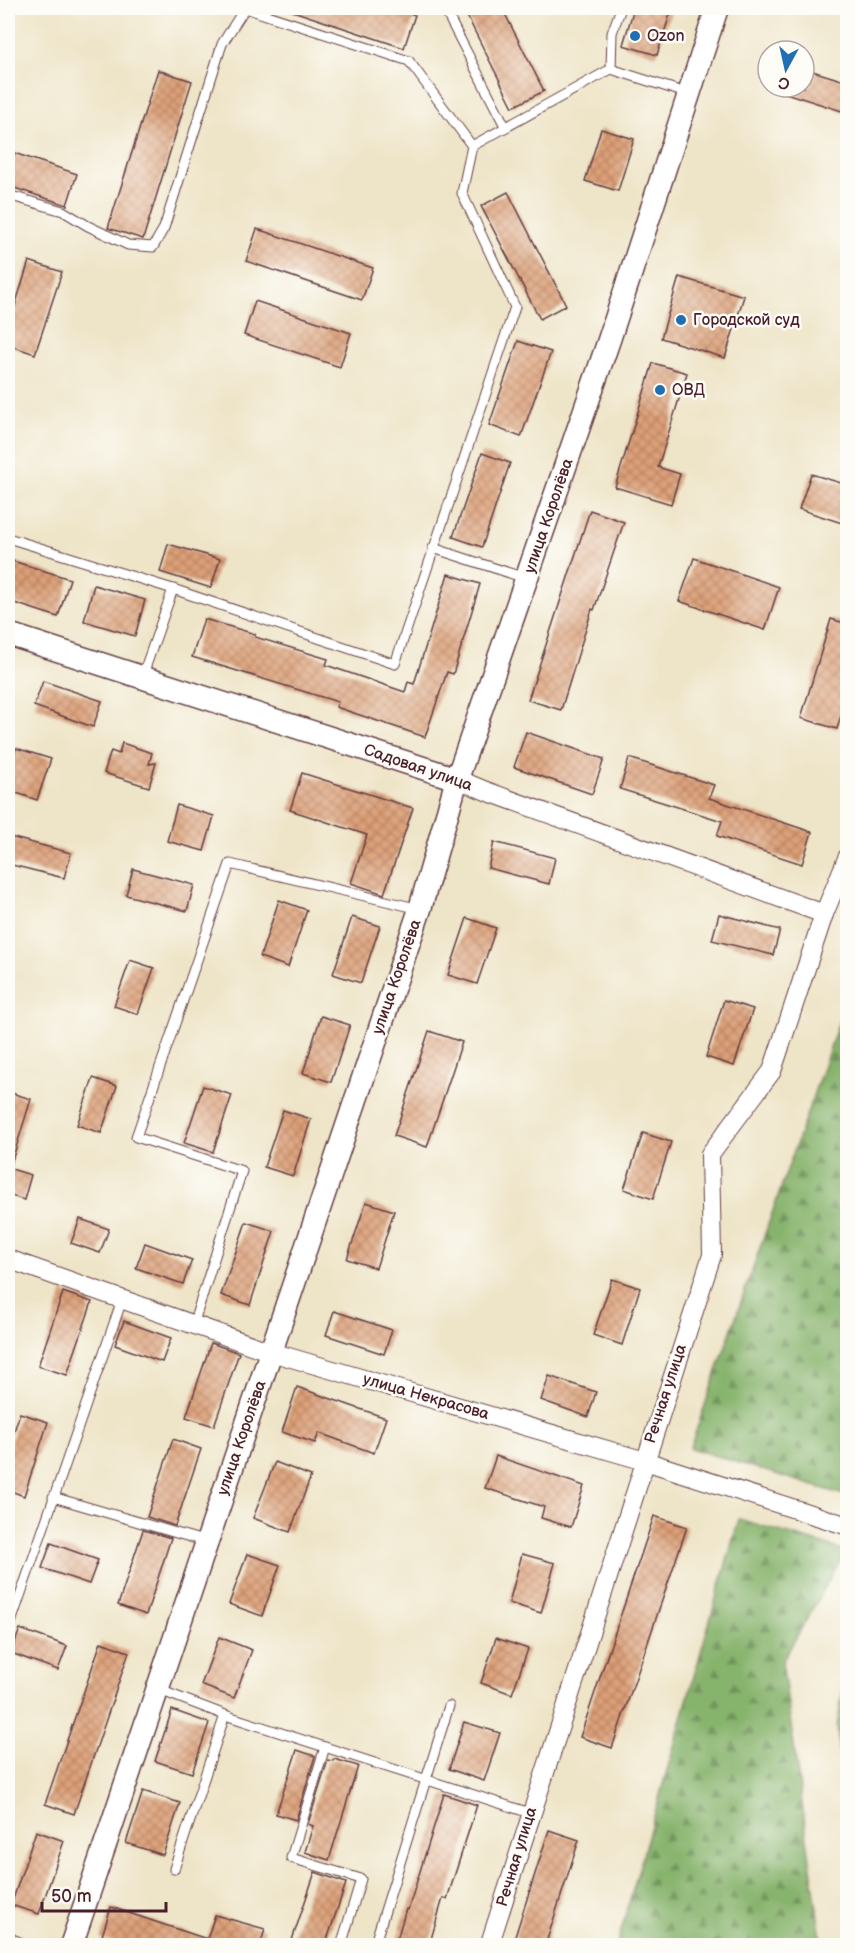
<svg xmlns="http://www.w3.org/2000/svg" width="855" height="1953" font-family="'Balsamiq Sans',sans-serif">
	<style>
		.forest { fill: url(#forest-firs); stroke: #686a4c; stroke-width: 1.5 }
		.building { fill: url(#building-cross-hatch) }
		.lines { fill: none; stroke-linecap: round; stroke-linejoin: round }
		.service-casing { stroke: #633d42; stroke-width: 11 }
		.minor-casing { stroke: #633d42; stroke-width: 20 }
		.tertiary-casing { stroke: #633d42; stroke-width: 25 }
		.service { stroke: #fff; stroke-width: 9 }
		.minor { stroke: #fff; stroke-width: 18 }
		.tertiary { stroke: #fff; stroke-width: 22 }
		.poi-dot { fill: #1f6fb2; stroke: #fdfcf7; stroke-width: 2 }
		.labels { text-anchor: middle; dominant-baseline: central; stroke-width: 5; stroke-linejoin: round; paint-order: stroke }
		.poi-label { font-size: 16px; fill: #4a1f2b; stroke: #fdfcf7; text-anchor: start }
		.street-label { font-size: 16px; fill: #4a1f2b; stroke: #fdfcf7 }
	</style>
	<defs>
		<pattern id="forest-firs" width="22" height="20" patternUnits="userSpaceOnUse" patternTransform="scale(1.5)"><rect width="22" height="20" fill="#87b46d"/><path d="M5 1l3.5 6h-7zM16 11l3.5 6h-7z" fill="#70925a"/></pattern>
		<pattern id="building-cross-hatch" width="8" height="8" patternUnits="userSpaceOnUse" patternTransform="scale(1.5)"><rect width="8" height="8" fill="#dda078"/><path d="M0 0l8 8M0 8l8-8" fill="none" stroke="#b58263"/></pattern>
	</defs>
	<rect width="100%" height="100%" fill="#fdfcf7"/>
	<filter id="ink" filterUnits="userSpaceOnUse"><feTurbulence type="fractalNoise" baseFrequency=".0167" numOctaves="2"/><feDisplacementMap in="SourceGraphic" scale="12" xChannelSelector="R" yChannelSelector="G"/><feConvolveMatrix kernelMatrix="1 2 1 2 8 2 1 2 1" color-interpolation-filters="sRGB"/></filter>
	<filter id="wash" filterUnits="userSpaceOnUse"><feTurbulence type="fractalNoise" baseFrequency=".008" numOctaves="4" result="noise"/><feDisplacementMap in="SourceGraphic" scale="24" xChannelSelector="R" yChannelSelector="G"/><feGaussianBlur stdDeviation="1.35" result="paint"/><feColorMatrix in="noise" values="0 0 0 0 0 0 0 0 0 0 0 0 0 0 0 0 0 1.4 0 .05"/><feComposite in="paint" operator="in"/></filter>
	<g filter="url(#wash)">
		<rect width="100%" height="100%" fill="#eee4c7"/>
		<g class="forest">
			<polygon points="847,999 847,1496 690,1448"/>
			<polygon points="739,1519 846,1551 782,1662 820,1931 824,1945 617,1945"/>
			<polygon points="847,1668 847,1824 837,1726"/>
		</g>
		<g id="blocks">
			<g class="building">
				<polygon points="291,8 392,8 415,15 404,48 290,10"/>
				<polygon points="463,8 502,8 544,91 513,107"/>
				<polygon points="634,8 672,8 657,55 623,45"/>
				<polygon points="806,69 848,82 848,113 776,90 776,87 804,87"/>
				<polygon points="158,70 192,81 143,239 108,228"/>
				<polygon points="601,129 634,139 618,191 585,181"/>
				<polygon points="8,151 77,174 67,205 8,186"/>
				<polygon points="508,192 566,305 540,319 481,206"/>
				<polygon points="257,229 373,268 362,300 246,261"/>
				<polygon points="29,261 62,272 35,354 8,345 8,328"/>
				<polygon points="679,277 744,296 725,358 661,338"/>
				<polygon points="255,301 351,333 340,367 244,335"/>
				<polygon points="518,341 551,352 521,437 489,425"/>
				<polygon points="653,363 687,373 658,467 680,474 671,504 615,487"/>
				<polygon points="482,453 510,463 482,547 453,537"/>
				<polygon points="811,474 848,485 848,525 799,509"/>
				<polygon points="590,510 624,522 594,610 592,609 561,710 528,700"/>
				<polygon points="168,544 220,559 211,588 160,572"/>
				<polygon points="694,558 779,587 765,630 679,601"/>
				<polygon points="13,561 70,579 58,617 8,601 8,579"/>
				<polygon points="448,574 480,584 453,674 447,672 425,737 336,707 338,702 192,657 204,619 255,634 255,637 328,659 326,665 405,692 408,682 414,684"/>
				<polygon points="94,585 145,600 135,636 84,621"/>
				<polygon points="831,619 848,624 848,693 837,729 801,718"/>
				<polygon points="43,681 102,701 93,727 34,706"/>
				<polygon points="526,732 604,759 592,794 514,767"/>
				<polygon points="122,743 152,753 149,764 156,763 149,787 104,773 111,751 119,754"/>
				<polygon points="16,748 51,759 37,800 8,790 8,774"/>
				<polygon points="629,758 714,785 709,798 812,832 802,864 717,836 722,821 620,789"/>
				<polygon points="302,773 413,808 384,894 351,883 367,835 290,810"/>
				<polygon points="177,805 214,816 204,851 167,841"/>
				<polygon points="10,837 71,853 64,878 8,864 8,847"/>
				<polygon points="494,842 555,858 549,884 488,868"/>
				<polygon points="133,869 194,885 187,911 126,895"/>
				<polygon points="279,900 307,910 288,967 260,957"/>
				<polygon points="719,914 780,930 773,955 712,940"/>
				<polygon points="352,917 380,926 361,983 333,974"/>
				<polygon points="467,918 496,928 477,984 448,975"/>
				<polygon points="130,960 154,968 138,1014 114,1006"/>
				<polygon points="724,1000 753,1009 734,1066 706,1057"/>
				<polygon points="321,1016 350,1025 331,1082 303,1073"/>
				<polygon points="429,1031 462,1042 427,1147 394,1136"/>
				<polygon points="93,1078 117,1086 101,1133 77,1125"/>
				<polygon points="203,1086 232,1095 213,1152 184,1143"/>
				<polygon points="8,1092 31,1099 11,1164 8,1164"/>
				<polygon points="283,1110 311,1119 293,1176 264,1167"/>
				<polygon points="643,1133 671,1142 653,1199 624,1189"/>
				<polygon points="8,1168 31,1175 24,1200 8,1195"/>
				<polygon points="366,1202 394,1211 376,1268 347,1259"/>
				<polygon points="80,1219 109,1229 100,1253 71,1243"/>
				<polygon points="246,1222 274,1231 250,1305 221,1295"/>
				<polygon points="145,1243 192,1260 183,1284 136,1268"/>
				<polygon points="612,1279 640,1288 622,1345 593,1335"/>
				<polygon points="63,1292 92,1302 67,1375 38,1366"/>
				<polygon points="334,1311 392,1330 384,1354 326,1335"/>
				<polygon points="124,1321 171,1338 162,1362 115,1345"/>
				<polygon points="211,1343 239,1353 214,1426 186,1417"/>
				<polygon points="549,1376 596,1392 588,1417 541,1400"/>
				<polygon points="297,1387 386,1418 374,1453 319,1433 315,1443 282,1432"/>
				<polygon points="20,1413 48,1422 24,1496 8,1490 8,1450"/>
				<polygon points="173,1439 201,1449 175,1526 147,1517"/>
				<polygon points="496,1456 584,1486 571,1527 541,1518 544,1507 485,1488"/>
				<polygon points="275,1462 311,1476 290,1532 253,1518"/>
				<polygon points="654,1516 687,1527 612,1748 580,1737"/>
				<polygon points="143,1530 171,1538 146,1615 118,1605"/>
				<polygon points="51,1543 98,1560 89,1584 42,1568"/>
				<polygon points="247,1554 280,1565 262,1616 229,1604"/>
				<polygon points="522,1554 555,1563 541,1613 509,1603"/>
				<polygon points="20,1629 67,1646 58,1670 11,1653"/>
				<polygon points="219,1637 252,1650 234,1698 201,1685"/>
				<polygon points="496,1638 528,1649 512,1694 481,1683"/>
				<polygon points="101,1642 129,1652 74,1814 45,1804"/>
				<polygon points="172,1710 209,1723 192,1773 155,1761"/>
				<polygon points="464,1722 500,1733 484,1781 449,1769"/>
				<polygon points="297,1750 315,1756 296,1820 276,1814"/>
				<polygon points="334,1759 358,1766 329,1860 305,1852 313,1826 308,1824 328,1760 333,1761"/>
				<polygon points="143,1791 180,1803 163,1855 126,1843"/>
				<polygon points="444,1794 477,1805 447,1899 443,1898 429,1946 395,1946 406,1909 408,1910"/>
				<polygon points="549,1830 579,1840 545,1946 512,1946"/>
				<polygon points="36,1831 64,1841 39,1914 11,1905"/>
				<polygon points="315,1872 346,1883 325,1946 290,1946"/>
				<polygon points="111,1907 207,1939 215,1915 265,1929 260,1946 121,1946 101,1939"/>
			</g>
		</g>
	</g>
	<g filter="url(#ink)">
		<use href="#blocks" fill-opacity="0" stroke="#633d42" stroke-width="1.5"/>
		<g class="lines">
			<g class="service-casing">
				<g id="service">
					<polyline points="444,8 505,126"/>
					<polyline points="611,69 612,33 621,8"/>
					<polyline points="8,195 63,211 88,226 128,245 153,247 164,228 222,44 245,8 409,61 472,146 611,69 689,94"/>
					<polyline points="8,538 173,589 395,664 515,307 462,193 472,146"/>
					<polyline points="433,548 525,578"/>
					<polyline points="142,677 173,589"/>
					<polyline points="193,1325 242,1171 136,1137 230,864 420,909"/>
					<polyline points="53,1497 207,1542"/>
					<polyline points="8,1631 122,1300"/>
					<polyline points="157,1689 225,1715 530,1813"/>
					<polyline points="325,1747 291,1858 361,1879 341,1946"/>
					<polyline points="174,1869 225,1715"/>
					<polyline points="374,1946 449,1706"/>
				</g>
			</g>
			<g class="minor-casing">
				<g id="minor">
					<polyline points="457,779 486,791 824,914"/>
					<polyline points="8,1259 271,1352 645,1461 848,1526"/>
					<polyline points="8,1942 17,1946"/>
					<polyline points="489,1946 712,1255 710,1154 772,1071 824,914 848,856"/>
				</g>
			</g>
			<g class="tertiary-casing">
				<g id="tertiary">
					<polyline points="8,634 457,779"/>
					<polyline points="71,1946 420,909 457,779 609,340 717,8"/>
				</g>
			</g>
			<use href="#service" class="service"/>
			<use href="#minor" class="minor"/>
			<use href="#tertiary" class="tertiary"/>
		</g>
	</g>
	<g class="poi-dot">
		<circle cx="635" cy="36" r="6"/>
		<circle cx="681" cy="320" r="6"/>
		<circle cx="660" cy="390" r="6"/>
	</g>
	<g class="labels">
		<g class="poi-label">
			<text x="647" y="36">Ozon</text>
			<text x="693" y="320">Городской суд</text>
			<text x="672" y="390">ОВД</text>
		</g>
		<g class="street-label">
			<text transform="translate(549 516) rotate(-71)">улица Королёва</text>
			<text transform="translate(418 768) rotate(19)">Садовая улица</text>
			<text transform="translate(397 977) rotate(-71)">улица Королёва</text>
			<text transform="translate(666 1394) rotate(-72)">Речная улица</text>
			<text transform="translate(426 1397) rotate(16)">улица Некрасова</text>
			<text transform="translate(242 1438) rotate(-71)">улица Королёва</text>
			<text transform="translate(517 1857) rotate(-73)">Речная улица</text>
		</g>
	</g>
	<rect width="855" height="1953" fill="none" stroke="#fdfcf7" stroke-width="30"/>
	<g transform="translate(786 69) rotate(188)"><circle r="28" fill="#fdfcf7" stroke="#b5a4a5" stroke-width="1.5"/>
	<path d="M0-4.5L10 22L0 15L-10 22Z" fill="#1f6fb2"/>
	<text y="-9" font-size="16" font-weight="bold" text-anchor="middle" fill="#4a1f2b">С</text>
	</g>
	<path d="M42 1902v9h124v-9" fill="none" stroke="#4a1f2b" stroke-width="3"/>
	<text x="51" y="1902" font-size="18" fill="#4a1f2b" stroke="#fdfcf7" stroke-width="4.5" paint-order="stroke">50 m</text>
</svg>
